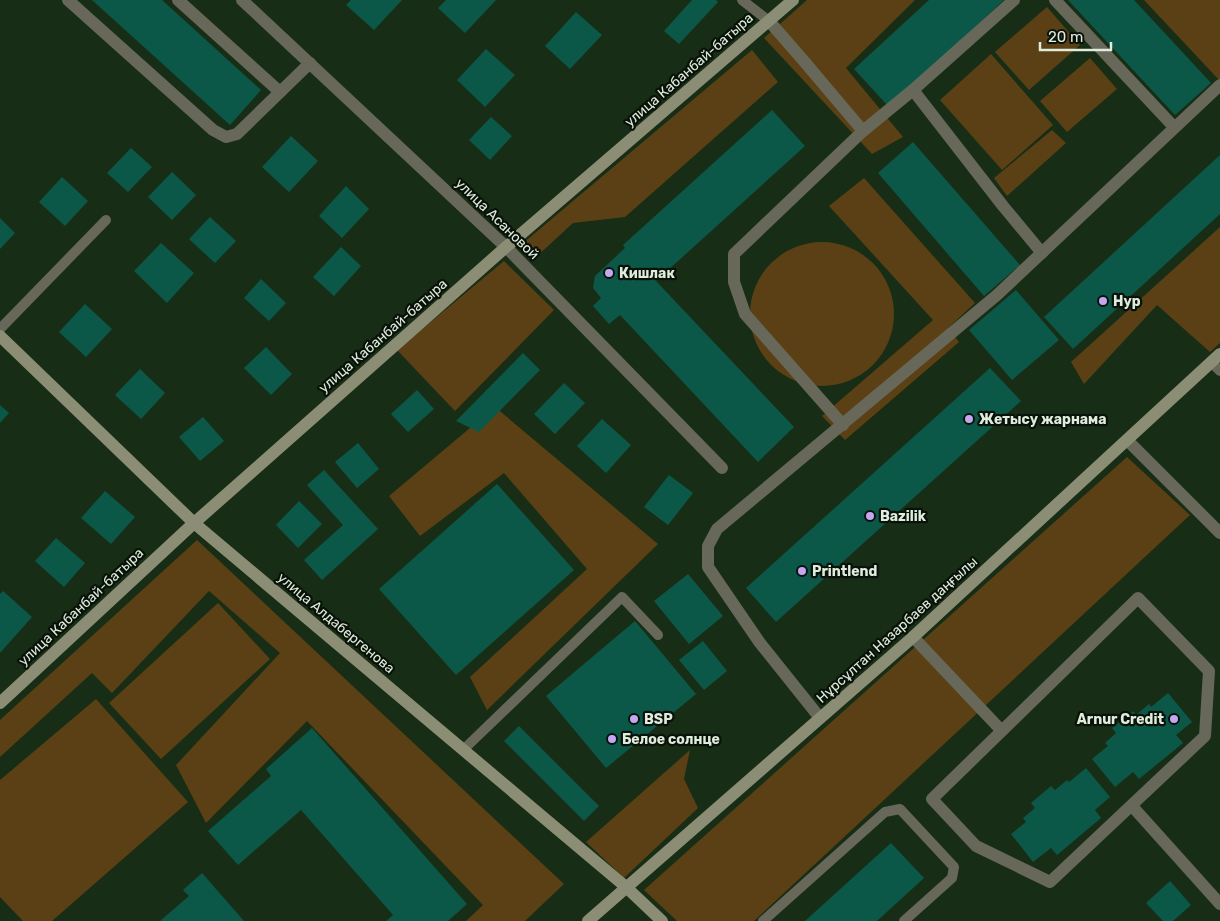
<svg xmlns="http://www.w3.org/2000/svg" width="1220" height="921" font-family="Rubik,sans-serif">
	<style>
		.green { fill: #5a4014 }
		.building { fill: #0c5848 }
		.lines { fill: none; stroke-linecap: round; stroke-linejoin: round }
		.lane { stroke: #676859; stroke-width: 10 }
		.street { stroke: #676859; stroke-width: 12 }
		.secondary { stroke: #8c8d75; stroke-width: 12 }
		.poi-dot { fill: #c4a7f1; stroke: #091208; stroke-width: 2 }
		.labels { text-anchor: middle; dominant-baseline: central; stroke-width: 4.5; stroke-linejoin: round; paint-order: stroke }
		.street-label { font-size: 14px; fill: #dfecdd; stroke: #091208 }
		.poi-label { font-size: 14px; font-weight: bold; fill: #dfecdd; stroke: #091208; text-anchor: start }
	</style>
	<rect width="100%" height="100%" fill="#182d15"/>
	<g class="green">
		<polygon points="807,0 915,0 846,68 903,137 872,154 764,38"/>
		<polygon points="1144,0 1220,0 1220,81"/>
		<polygon points="1047,7 1080,45 1029,90 995,52"/>
		<polygon points="752,50 778,82 625,217 573,223 535,258 522,244"/>
		<polygon points="991,54 1053,125 1002,170 940,100"/>
		<polygon points="1090,58 1117,89 1067,132 1040,101"/>
		<polygon points="1052,130 1066,143 1007,196 994,178"/>
		<polygon points="864,178 975,303 948,328 959,342 845,440 822,416 933,320 829,206"/>
		<polygon points="1220,227 1220,343 1210,352 1157,305 1084,384 1071,362"/>
		<circle cx="822" cy="314" r="72"/>
		<polygon points="504,261 554,310 455,411 397,350"/>
		<polygon points="495,407 658,544 487,710 470,677 587,569 504,473 420,536 389,496"/>
		<polygon points="1127,457 1190,515 754,921 677,921 644,890"/>
		<polygon points="197,540 564,884 525,921 466,921 483,905 307,721 206,823 176,765 280,653 209,591 112,693 92,673 0,757 0,720"/>
		<polygon points="218,603 270,659 161,759 109,703"/>
		<polygon points="96,699 188,802 52,921 23,921 0,897 0,780"/>
		<polygon points="690,750 684,779 698,808 624,878 586,842"/>
	</g>
	<g class="building">
		<polygon points="92,0 162,0 261,90 230,125"/>
		<polygon points="351,0 402,0 374,30 346,5"/>
		<polygon points="446,0 496,0 465,33 438,8"/>
		<polygon points="692,0 716,0 718,2 679,44 664,31"/>
		<polygon points="929,0 1004,0 889,107 854,69"/>
		<polygon points="1068,0 1134,0 1211,83 1175,115"/>
		<polygon points="576,12 602,35 570,69 545,46"/>
		<polygon points="486,49 515,75 485,107 457,80"/>
		<polygon points="772,110 805,146 656,281 794,427 758,462 620,315 609,324 593,306 601,298 593,288 595,276 625,248 623,245"/>
		<polygon points="491,117 512,136 490,160 469,140"/>
		<polygon points="291,136 318,161 289,192 262,167"/>
		<polygon points="913,142 1020,265 984,296 878,173"/>
		<polygon points="131,148 152,167 128,192 107,173"/>
		<polygon points="1220,155 1220,214 1073,349 1044,317"/>
		<polygon points="172,172 196,195 172,220 148,197"/>
		<polygon points="62,177 88,201 65,226 39,202"/>
		<polygon points="346,186 369,209 342,238 319,216"/>
		<polygon points="210,217 236,241 215,263 189,239"/>
		<polygon points="0,218 15,233 0,249"/>
		<polygon points="161,243 194,273 167,303 134,271"/>
		<polygon points="341,247 361,266 334,296 313,277"/>
		<polygon points="261,279 286,303 269,321 244,298"/>
		<polygon points="1016,290 1059,340 1012,380 969,330"/>
		<polygon points="85,304 112,329 86,357 59,332"/>
		<polygon points="266,347 292,374 271,395 244,368"/>
		<polygon points="523,353 540,370 479,432 456,421"/>
		<polygon points="990,368 1021,401 776,622 746,588"/>
		<polygon points="140,369 165,393 141,419 115,395"/>
		<polygon points="564,383 585,403 555,434 534,414"/>
		<polygon points="417,390 434,409 408,432 391,414"/>
		<polygon points="0,405 9,413 0,423"/>
		<polygon points="203,417 224,441 200,461 179,437"/>
		<polygon points="602,419 631,445 606,473 577,446"/>
		<polygon points="358,443 379,469 357,488 335,462"/>
		<polygon points="324,470 378,529 322,580 304,560 343,525 307,485"/>
		<polygon points="669,475 693,493 668,525 644,507"/>
		<polygon points="497,484 574,570 456,675 379,589"/>
		<polygon points="105,491 135,517 111,544 81,518"/>
		<polygon points="299,501 322,524 298,548 276,525"/>
		<polygon points="56,538 85,563 64,587 35,561"/>
		<polygon points="688,574 723,616 689,644 654,601"/>
		<polygon points="3,591 32,617 0,653 0,594"/>
		<polygon points="635,621 696,694 606,768 546,696"/>
		<polygon points="703,641 727,671 704,690 679,660"/>
		<polygon points="1168,693 1192,722 1176,735 1183,743 1139,779 1133,772 1115,787 1092,759 1108,746 1105,743 1116,733 1112,728 1133,711 1136,715 1149,704 1151,707"/>
		<polygon points="519,726 599,806 584,821 504,741"/>
		<polygon points="312,728 467,904 448,921 386,921 393,915 301,810 238,865 208,831 271,776 266,769"/>
		<polygon points="1086,768 1110,797 1095,810 1101,818 1057,855 1051,848 1033,862 1011,834 1026,822 1023,818 1035,808 1031,803 1051,786 1055,790 1067,780 1069,782"/>
		<polygon points="891,843 924,878 877,921 805,921"/>
		<polygon points="202,873 244,921 160,921 189,896 183,890"/>
		<polygon points="1170,881 1191,905 1173,921 1163,921 1146,903"/>
	</g>
	<g class="lines">
		<g class="lane">
			<polyline points="742,0 769,21"/>
			<polyline points="0,329 106,220"/>
			<polyline points="1211,362 1220,371"/>
			<polyline points="463,750 622,597 658,635"/>
			<polyline points="763,921 885,812 900,809 954,867 952,878 904,921"/>
		</g>
		<g class="street">
			<polyline points="68,0 213,130 226,137 237,134 310,63"/>
			<polyline points="178,0 280,92"/>
			<polyline points="242,0 506,247 722,468"/>
			<polyline points="1014,0 913,90 1003,206 1042,253"/>
			<polyline points="1055,0 1174,127"/>
			<polyline points="769,21 803,60 863,131 734,254 734,282 745,314 843,425"/>
			<polyline points="863,131 913,90"/>
			<polyline points="1127,440 1220,533"/>
			<polygon points="1138,598 1209,671 1205,736 1050,882 976,846 932,799"/>
			<polyline points="913,637 1001,730"/>
			<polyline points="820,718 760,643 708,567 708,546 717,529 997,295 1220,85"/>
			<polyline points="1132,806 1220,904"/>
		</g>
		<g class="secondary">
			<polyline points="0,336 194,523 626,887 662,921"/>
			<polyline points="0,703 194,523 506,247 793,0"/>
			<polyline points="588,921 913,637 1220,354"/>
		</g>
	</g>
	<g class="poi-dot">
		<circle cx="609" cy="273" r="5"/>
		<circle cx="1103" cy="301" r="5"/>
		<circle cx="969" cy="419" r="5"/>
		<circle cx="870" cy="516" r="5"/>
		<circle cx="802" cy="571" r="5"/>
		<circle cx="634" cy="719" r="5"/>
		<circle cx="1174" cy="719" r="5"/>
		<circle cx="612" cy="739" r="5"/>
	</g>
	<g class="labels">
		<g class="street-label">
			<text transform="translate(689 70) rotate(-41)">улица Кабанбай-батыра</text>
			<text transform="translate(497 219) rotate(44)">улица Асановой</text>
			<text transform="translate(383 336) rotate(-41)">улица Кабанбай-батыра</text>
			<text transform="translate(81 607) rotate(-43)">улица Кабанбай-батыра</text>
			<text transform="translate(336 623) rotate(40)">улица Алдабергенова</text>
			<text transform="translate(897 630) rotate(-42)">Нұрсұлтан Назарбаев даңғылы</text>
		</g>
		<g class="poi-label">
			<text x="619" y="273">Кишлак</text>
			<text x="1113" y="301">Нур</text>
			<text x="979" y="419">Жетысу жарнама</text>
			<text x="880" y="516">Bazilik</text>
			<text x="812" y="571">Printlend</text>
			<text x="644" y="719">BSP</text>
			<text x="1164" y="719" text-anchor="end">Arnur Credit</text>
			<text x="622" y="739">Белое солнце</text>
		</g>
	</g>
	<path d="M1040 42v8h71v-8" fill="none" stroke="#dfecdd" stroke-width="2.5"/>
	<text x="1048" y="42" font-size="15" fill="#dfecdd" stroke="#091208" stroke-width="4" paint-order="stroke">20 m</text>
</svg>
